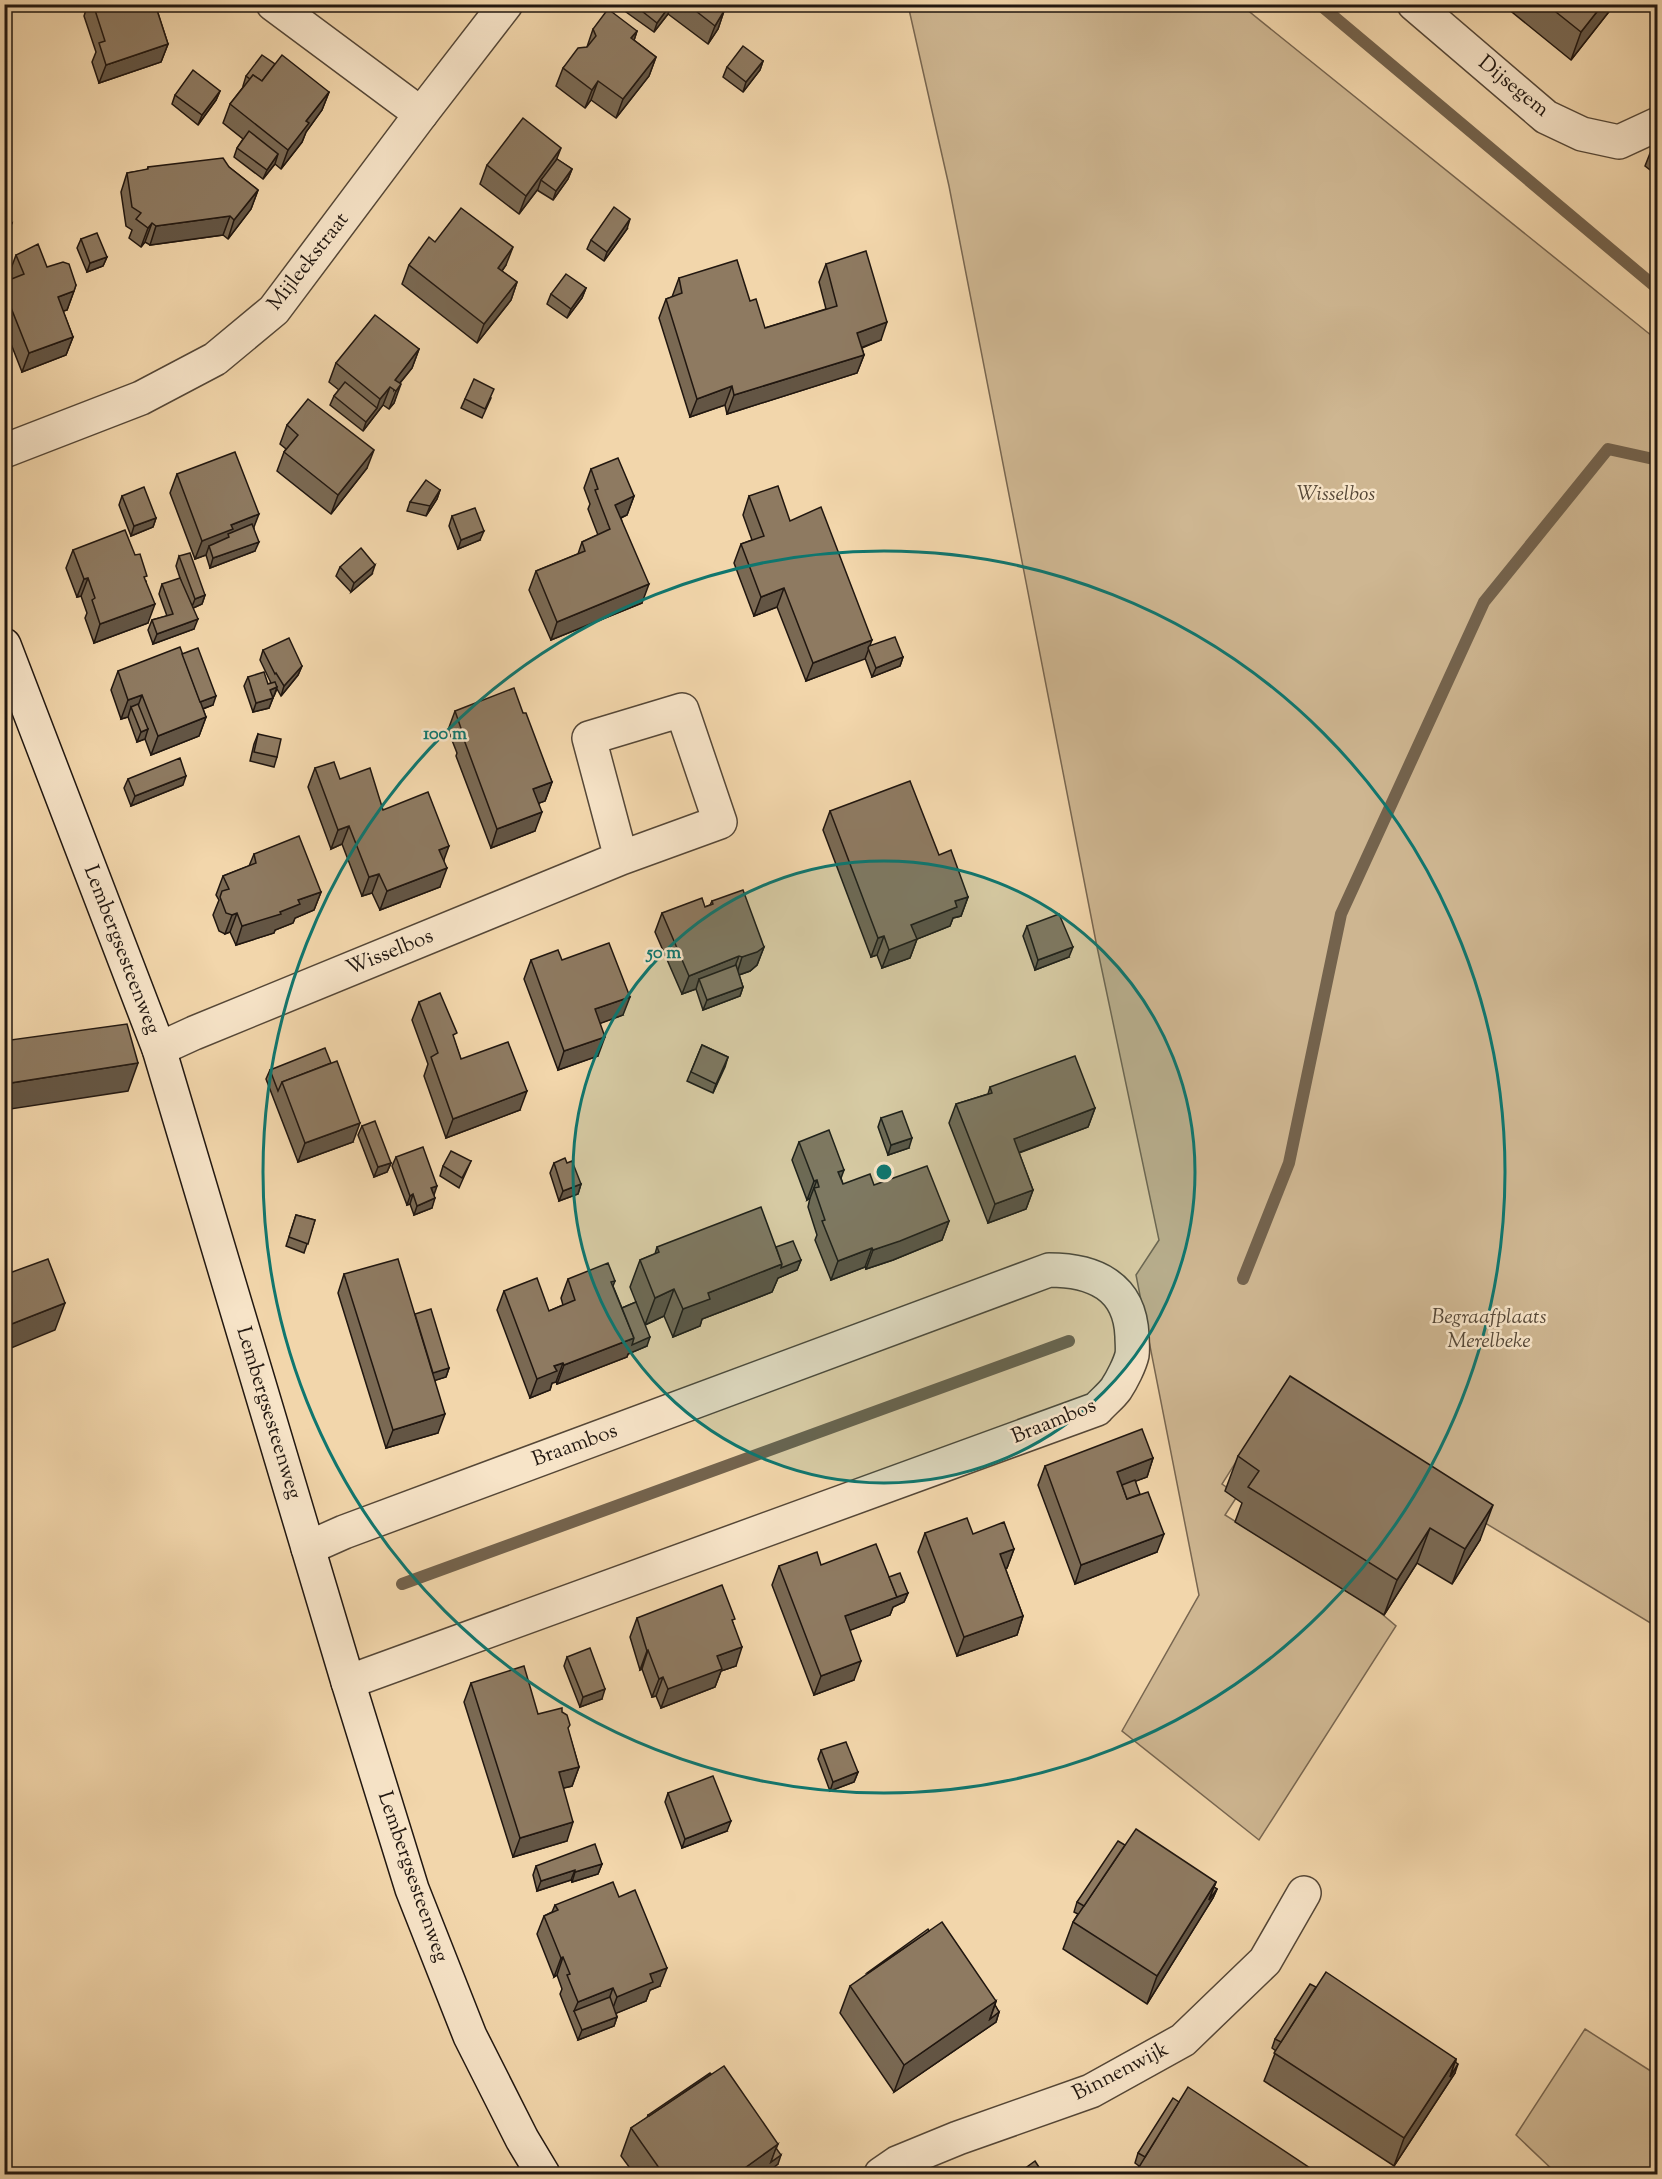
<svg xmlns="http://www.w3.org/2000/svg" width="1662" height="2179" font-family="'Sorts Mill Goudy',serif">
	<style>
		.green { fill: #ceb691; stroke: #786650; stroke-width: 1.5 }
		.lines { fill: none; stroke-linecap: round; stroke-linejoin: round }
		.stream { stroke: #74634d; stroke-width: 12 }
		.street-casing { stroke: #554737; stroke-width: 36 }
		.secondary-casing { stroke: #211710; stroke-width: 36 }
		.street { stroke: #f7e4c8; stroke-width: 33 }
		.secondary { stroke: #f7e4c8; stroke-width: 33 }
		.wall { fill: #7a6953; stroke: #211710; stroke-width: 1.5 }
		.shaded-wall { fill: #635544; stroke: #211710; stroke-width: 1.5 }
		.building { fill: #8e7a61; stroke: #211710; stroke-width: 1.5 }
		.ring { fill: none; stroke: #0f766e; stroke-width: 3 }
		.labels { text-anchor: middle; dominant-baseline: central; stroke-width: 5; stroke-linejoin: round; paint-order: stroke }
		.street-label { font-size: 21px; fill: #211710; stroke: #f7e4c8 }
		.park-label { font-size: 21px; font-style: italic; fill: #554737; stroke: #f7e4c8 }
		.centre { fill: #0f766e; stroke: #f7e4c8; stroke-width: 3 }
		.ring-label { font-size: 18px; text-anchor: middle; font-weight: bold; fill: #0f766e; stroke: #f7e4c8; stroke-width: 5; stroke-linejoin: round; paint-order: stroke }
	</style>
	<rect width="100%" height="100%" fill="#f2d6ab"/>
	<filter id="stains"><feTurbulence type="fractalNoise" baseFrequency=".00333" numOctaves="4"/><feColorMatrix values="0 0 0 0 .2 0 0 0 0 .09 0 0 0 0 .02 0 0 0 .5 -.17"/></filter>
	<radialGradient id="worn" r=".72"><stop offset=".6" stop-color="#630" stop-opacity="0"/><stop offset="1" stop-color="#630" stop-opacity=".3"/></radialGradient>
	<g class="green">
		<polygon points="908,5 1241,5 1657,340 1657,1627 1277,1397 1222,1484 1238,1495 1225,1515 1376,1609 1396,1626 1259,1840 1122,1731 1199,1595 1136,1275 1159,1240 1096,942 949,186"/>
		<polygon points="1585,2029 1657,2075 1657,2174 1557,2174 1516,2135"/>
	</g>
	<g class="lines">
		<g class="stream">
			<polyline points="1319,4 1658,289"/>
			<polyline points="1243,1279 1289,1163 1341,914 1484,602 1608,449 1658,460"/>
			<polyline points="402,1584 1069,1341"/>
		</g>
		<g class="street-casing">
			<g id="street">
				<polyline points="273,4 421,114"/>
				<polyline points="1414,4 1546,117 1582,134 1619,142 1658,124"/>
				<polyline points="4,451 141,398 215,359 274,310 421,114 506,4"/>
				<polyline points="159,1049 194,1033 621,858 720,822 682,710 589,738 621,858"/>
				<path d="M308 1548 344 1532 1049 1270C1094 1270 1130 1286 1132 1336 1132 1342 1133 1349 1132 1355 1130 1364 1122 1380 1116 1389 1111 1396 1103 1402 1097 1409L348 1682"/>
				<polyline points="881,2174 897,2163 958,2138 1091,2091 1183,2040 1265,1961 1304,1893"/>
			</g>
		</g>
		<g class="secondary-casing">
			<polyline id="secondary" points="4,645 159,1049 348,1682 412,1889 470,2036 522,2139 543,2174"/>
		</g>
		<use href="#street" class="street"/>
		<use href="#secondary" class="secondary"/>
	</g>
	<g class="wall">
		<polygon points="88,4 155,4 168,44 161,62 99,83 92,62 96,52 84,16"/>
		<polygon points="386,4 397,4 393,10"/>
		<polygon points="628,4 723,4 721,7 724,11 718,29 708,44 668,14 654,32 626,12"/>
		<polygon points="1502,4 1615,4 1571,60"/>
		<polygon points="593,29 637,31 634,40 656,57 649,76 616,118 591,100 585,108 556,86 563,68 587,47"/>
		<polygon points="763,61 760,70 743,92 723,77 727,67"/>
		<polygon points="246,76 329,92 322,110 306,132 302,142 281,169 275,164 263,179 234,157 237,148 243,139 223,123 230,104 244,86 243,86"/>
		<polygon points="220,91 216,100 198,125 172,104 175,95"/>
		<polygon points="1658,133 1658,176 1645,166"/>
		<polygon points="557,159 572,169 568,179 553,200 537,190 538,189 519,214 480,184 487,165"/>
		<polygon points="148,167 229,167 258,190 251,209 228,239 223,235 150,245 145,242 141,247 129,238 132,230 126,226 121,192 127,173 147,170"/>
		<polygon points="627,229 604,261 587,249 591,240"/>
		<polygon points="81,239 107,257 103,266 87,272 77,248"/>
		<polygon points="435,242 506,265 502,271 517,282 511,300 477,343 402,284 409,265"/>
		<polygon points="16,255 47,267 76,285 67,310 63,311 73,337 66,355 22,372 4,326 4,282 11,279 9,274"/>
		<polygon points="826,264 881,340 862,348 864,355 857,373 727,414 725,405 690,417 659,318 666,299 672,297 679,278 750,301 765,328 826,309 819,282"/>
		<polygon points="586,288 582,298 567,318 547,304 551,294"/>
		<polygon points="419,349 412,368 400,383 394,403 389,409 383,405 363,431 330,405 334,396 339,390 329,382 336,363"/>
		<polygon points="491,398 482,418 461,408 465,399"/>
		<polygon points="287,425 367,468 331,514 277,471 284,452 286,449 280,444"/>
		<polygon points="591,469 634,496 627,515 621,518 642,603 551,640 529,590 536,571 578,554 582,542 598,535 588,509 590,504 584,488"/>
		<polygon points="177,474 254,528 255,551 210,568 206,555 195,559 170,493"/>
		<polygon points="440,490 437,499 426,516 407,511 410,502"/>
		<polygon points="122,496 156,518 153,527 131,536 119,505"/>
		<polygon points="749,496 790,521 869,646 903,657 900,666 872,677 865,658 806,681 777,607 754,616 734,563 741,544 752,540 743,515"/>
		<polygon points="452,516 480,540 458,549 449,526"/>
		<polygon points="73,550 146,581 148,623 94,643 85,618 87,613 81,596 77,597 66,568"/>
		<polygon points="179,556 205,595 202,604 193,608 194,629 153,644 148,630 152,620 167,616 159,594 162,584 181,581 176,566"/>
		<polygon points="340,567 372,574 351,592 336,576"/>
		<polygon points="263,650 302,666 298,675 281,696 277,689 274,696 272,697 273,698 269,708 253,712 244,686 248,677 268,684 271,683 260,660"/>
		<polygon points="182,654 213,705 203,709 206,717 199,736 151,755 145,739 137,742 128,717 121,719 111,690 118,671"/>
		<polygon points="455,711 523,713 552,782 545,801 539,803 535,831 491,848 456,756 457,753 448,730"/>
		<polygon points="258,734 277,757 274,767 250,761 254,744"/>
		<polygon points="315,768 340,779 383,810 444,860 440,887 380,910 372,893 362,896 342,844 331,849 308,787"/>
		<polygon points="128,779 183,785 131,806 124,788"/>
		<polygon points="830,811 939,855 968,897 961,916 953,918 950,926 917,939 910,958 882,968 877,955 871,957 823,830"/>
		<polygon points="254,854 321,892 314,910 295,918 293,923 275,930 274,933 236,945 230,932 225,934 219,931 213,915 219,900 216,895 223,876 249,866"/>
		<polygon points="712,901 764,947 757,965 750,971 739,975 743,987 740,996 703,1010 696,989 682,994 655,932 662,913 705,907 710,905"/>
		<polygon points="1027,926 1069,957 1035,970 1023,936"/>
		<polygon points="531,960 562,960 623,1015 600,1023 598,1056 558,1070 524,979"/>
		<polygon points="419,1002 454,1040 461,1059 520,1110 446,1138 424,1076 428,1064 412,1020"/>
		<polygon points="702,1045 728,1057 713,1093 687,1081"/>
		<polygon points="270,1070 353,1142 298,1162 266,1079"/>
		<polygon points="990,1087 1095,1108 1088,1127 1019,1153 1033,1190 1026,1209 988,1223 949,1123 956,1104 988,1094"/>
		<polygon points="881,1118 909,1148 888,1155 878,1127"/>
		<polygon points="362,1126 391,1163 387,1172 374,1177 358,1135"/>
		<polygon points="799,1142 841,1178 843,1184 874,1185 949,1221 942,1240 893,1260 866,1269 865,1267 831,1280 815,1240 817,1235 808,1207 810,1198 807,1200 792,1160"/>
		<polygon points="396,1157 434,1195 432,1208 414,1215 410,1204 407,1205 392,1166"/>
		<polygon points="471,1161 459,1188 440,1176 443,1166"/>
		<polygon points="554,1163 581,1184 578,1194 559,1201 550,1173"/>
		<polygon points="296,1215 315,1220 304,1253 286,1246"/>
		<polygon points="657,1247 776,1247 801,1260 797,1270 778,1278 772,1292 702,1319 700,1326 673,1337 664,1316 645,1325 647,1346 628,1354 627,1357 557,1384 556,1382 552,1383 550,1390 530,1398 497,1310 504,1291 549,1311 563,1305 561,1298 568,1279 615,1281 613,1286 622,1308 636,1302 630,1287 640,1260 655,1254"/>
		<polygon points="344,1274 415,1314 449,1368 446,1377 435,1380 438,1433 386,1448 338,1293"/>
		<polygon points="1238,1456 1480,1540 1452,1584 1417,1563 1384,1615 1235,1522 1242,1503 1225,1491"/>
		<polygon points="1153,1458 1147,1477 1135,1481 1157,1552 1075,1584 1038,1485 1045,1466"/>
		<polygon points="925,1533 973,1534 1014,1549 1007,1568 1005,1568 1023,1616 1017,1635 957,1656 918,1552"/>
		<polygon points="821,1565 889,1577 908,1593 904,1602 893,1607 890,1615 850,1630 854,1680 814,1695 772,1585 779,1566"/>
		<polygon points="637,1618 733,1623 736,1666 721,1671 715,1687 661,1708 656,1696 652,1697 642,1669 640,1670 630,1637"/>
		<polygon points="567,1657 602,1699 580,1707 564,1666"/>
		<polygon points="471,1683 538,1714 568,1730 579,1767 572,1786 563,1788 567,1841 513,1857 464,1702"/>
		<polygon points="821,1750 858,1772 854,1782 830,1791 818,1759"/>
		<polygon points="668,1793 727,1831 682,1848 665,1802"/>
		<polygon points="1125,1845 1216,1882 1214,1887 1217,1889 1213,1898 1147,2004 1063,1949 1073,1922 1078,1914 1074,1912 1077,1902"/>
		<polygon points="602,1864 598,1874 572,1882 571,1880 537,1891 533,1875 536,1866"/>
		<polygon points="555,1905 660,1986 650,1990 646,2001 616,2013 617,2017 614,2026 578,2040 560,1994 562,1989 557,1975 554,1977 537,1934 544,1916 552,1912"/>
		<polygon points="850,1986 996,2001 995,2005 999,2012 996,2022 894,2092 840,2013"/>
		<polygon points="1275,2039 1456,2059 1455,2073 1394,2166 1264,2081 1276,2051 1272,2048"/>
		<polygon points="1179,2102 1319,2175 1136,2175 1139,2166 1135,2163 1138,2153"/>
		<polygon points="648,2115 776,2148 778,2164 764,2175 635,2175 621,2156 631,2128 647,2118"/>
	</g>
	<g class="shaded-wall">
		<polygon points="671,4 668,14 654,32 657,23"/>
		<polygon points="1603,4 1615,4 1571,60 1581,32"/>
		<polygon points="724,11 718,29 708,44 715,26"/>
		<polygon points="637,31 631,50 631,38"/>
		<polygon points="168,44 161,62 99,83 106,65"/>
		<polygon points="656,57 649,76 616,118 623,99"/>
		<polygon points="763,61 760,70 743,92 746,82"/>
		<polygon points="598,81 591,100 585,108 592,90"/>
		<polygon points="220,91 216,100 198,125 202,115"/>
		<polygon points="329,92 322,110 306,132 302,142 281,169 288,150 306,121"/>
		<polygon points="561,148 554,166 541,180 538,189 519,214 526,196"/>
		<polygon points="278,154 275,164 263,179 267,170"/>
		<polygon points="572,169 568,179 553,200 556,191"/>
		<polygon points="258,190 251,209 228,239 234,220"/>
		<polygon points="230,216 223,235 150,245 156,226"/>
		<polygon points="630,219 627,229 604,261 607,252"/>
		<polygon points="12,223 5,242 4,242 4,226"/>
		<polygon points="152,223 145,242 141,247 148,228"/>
		<polygon points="513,247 506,265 491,286 498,268"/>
		<polygon points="107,257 103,266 87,272 90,263"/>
		<polygon points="517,282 511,300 477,343 484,324"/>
		<polygon points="586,288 582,298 567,318 571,309"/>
		<polygon points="74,291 67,310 51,315 58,297"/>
		<polygon points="887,322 881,340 850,352 857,333"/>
		<polygon points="73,337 66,355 22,372 29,353"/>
		<polygon points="419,349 412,368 394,390 395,380"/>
		<polygon points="864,355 857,373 727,414 734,395"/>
		<polygon points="401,384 394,403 389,409 396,391"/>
		<polygon points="732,386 725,405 690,417 697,399"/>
		<polygon points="390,387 383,405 363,431 366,422 377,408 380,399"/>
		<polygon points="374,450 367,468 331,514 338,495"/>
		<polygon points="440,490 437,499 426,516 430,506"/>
		<polygon points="634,496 627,515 608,523 615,505"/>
		<polygon points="259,514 252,532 209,546 206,555 195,559 202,541 231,525"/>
		<polygon points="156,518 153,527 131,536 134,526"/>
		<polygon points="484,531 480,540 458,549 461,540"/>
		<polygon points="259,542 255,551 210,568 213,558"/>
		<polygon points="375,565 372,574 351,592 354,583"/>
		<polygon points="88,578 81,596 77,597 84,579"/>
		<polygon points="649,584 642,603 551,640 557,622"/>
		<polygon points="784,588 777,607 754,616 761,597"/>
		<polygon points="205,595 202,604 191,609 195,599"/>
		<polygon points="155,604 148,623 94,643 100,624"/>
		<polygon points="198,619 194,629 153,644 157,634"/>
		<polygon points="872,640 865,659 806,681 813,663"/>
		<polygon points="903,657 900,666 872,677 876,668"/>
		<polygon points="302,666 298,675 281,696 284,686"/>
		<polygon points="277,687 274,696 266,699 270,690"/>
		<polygon points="142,695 135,714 131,707 128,717 121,719 128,700"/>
		<polygon points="216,696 213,705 191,713 194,704"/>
		<polygon points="273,698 269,708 253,712 256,703"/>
		<polygon points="206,717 199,736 151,755 158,736"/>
		<polygon points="148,729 145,739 137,742 141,732"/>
		<polygon points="186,776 183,785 131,806 135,796"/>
		<polygon points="552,782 545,801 526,808 533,789"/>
		<polygon points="542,812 535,831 491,848 497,829"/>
		<polygon points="349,826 342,844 331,849 338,830"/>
		<polygon points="449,846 442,865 439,850"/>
		<polygon points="447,868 440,887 380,910 387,891"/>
		<polygon points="379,874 372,893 362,896 369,877"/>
		<polygon points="321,892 314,910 295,918 293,923 275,930 274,933 236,945 242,926 280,912 298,900"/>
		<polygon points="968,897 961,916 953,918 950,926 917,939 910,958 882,968 889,950 911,925 955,901"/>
		<polygon points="237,913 230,932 225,934 232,915"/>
		<polygon points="884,936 877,955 871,957 878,938"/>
		<polygon points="764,947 757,965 750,971 736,976 742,957"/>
		<polygon points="1073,947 1069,957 1035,970 1038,960"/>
		<polygon points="739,956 732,974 699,979 696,989 682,994 689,976"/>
		<polygon points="743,987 740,996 703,1010 707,1000"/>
		<polygon points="630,997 623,1015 588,1028 595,1009"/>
		<polygon points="605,1037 598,1056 558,1070 564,1051"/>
		<polygon points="728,1057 725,1067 713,1093 716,1084"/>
		<polygon points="138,1063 128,1091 4,1110 4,1084"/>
		<polygon points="527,1091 520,1110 446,1138 453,1119"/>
		<polygon points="1095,1108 1088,1127 1007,1157 1014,1139"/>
		<polygon points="360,1123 353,1142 298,1162 305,1143"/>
		<polygon points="912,1138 909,1148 888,1155 891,1145"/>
		<polygon points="391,1163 387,1172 374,1177 378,1167"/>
		<polygon points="844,1170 837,1189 838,1172"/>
		<polygon points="817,1180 810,1198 807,1200 814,1181"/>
		<polygon points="581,1184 578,1194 559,1201 563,1191"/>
		<polygon points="437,1186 434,1195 431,1188"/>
		<polygon points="1033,1190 1026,1209 988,1223 995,1204"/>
		<polygon points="413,1194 410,1204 407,1205 410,1196"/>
		<polygon points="435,1198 432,1208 414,1215 417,1206"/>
		<polygon points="949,1221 942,1240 893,1260 866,1269 873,1250"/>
		<polygon points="872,1248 865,1267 831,1280 838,1261"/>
		<polygon points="801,1260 797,1270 778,1278 772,1292 702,1319 700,1326 673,1337 683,1309 708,1293 782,1264"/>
		<polygon points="674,1289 664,1316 645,1325 655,1298"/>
		<polygon points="65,1303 55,1330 4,1351 4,1327"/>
		<polygon points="650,1337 647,1346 628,1354 627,1357 557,1384 564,1365 634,1338"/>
		<polygon points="563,1363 556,1382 552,1383 550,1390 530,1398 537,1379 554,1366"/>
		<polygon points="449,1368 446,1377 424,1384 427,1374"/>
		<polygon points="445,1414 438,1433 386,1448 393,1430"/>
		<polygon points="1153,1458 1147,1477 1110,1491 1117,1472"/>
		<polygon points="1493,1505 1480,1540 1452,1584 1465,1549"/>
		<polygon points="1430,1528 1417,1563 1384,1615 1397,1580"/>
		<polygon points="1164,1534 1157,1552 1075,1584 1081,1565"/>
		<polygon points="1014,1549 1007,1568 993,1573 1000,1554"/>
		<polygon points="908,1593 904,1602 893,1607 890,1615 838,1635 845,1616"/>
		<polygon points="1023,1616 1017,1635 957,1656 964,1637"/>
		<polygon points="742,1647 736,1666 721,1671 715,1687 661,1708 668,1689 717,1656"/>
		<polygon points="648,1650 642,1669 640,1670 647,1651"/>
		<polygon points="861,1661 854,1680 814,1695 821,1676"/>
		<polygon points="663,1677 656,1696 652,1697 659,1679"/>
		<polygon points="605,1689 602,1699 580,1707 583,1697"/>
		<polygon points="579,1767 572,1786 552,1791 559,1772"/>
		<polygon points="858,1772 854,1782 830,1791 833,1782"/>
		<polygon points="731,1821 727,1831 682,1848 685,1839"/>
		<polygon points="573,1822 567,1841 513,1857 520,1838"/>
		<polygon points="602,1864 598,1874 572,1882 575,1872"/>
		<polygon points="575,1870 571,1880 537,1891 541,1881"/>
		<polygon points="1216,1882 1209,1900 1217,1889 1213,1898 1147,2004 1157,1976"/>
		<polygon points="563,1957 557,1975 554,1977 561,1958"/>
		<polygon points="667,1968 660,1986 650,1990 646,2001 610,2016 617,1997 650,1974"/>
		<polygon points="613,1988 606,2007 574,2011 578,2002"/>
		<polygon points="996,2001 990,2019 999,2012 996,2022 894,2092 904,2065"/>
		<polygon points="617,2017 614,2026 578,2040 582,2030"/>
		<polygon points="1456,2059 1450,2077 1458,2064 1455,2073 1394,2166 1404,2138"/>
		<polygon points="778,2144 771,2162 781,2155 778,2164 764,2175 735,2175"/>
	</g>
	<g class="building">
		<polygon points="93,4 155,4 168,44 106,65 99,43 105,41"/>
		<polygon points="633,4 671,4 657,23"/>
		<polygon points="687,4 717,4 724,11 715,26"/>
		<polygon points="1546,4 1603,4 1581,32"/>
		<polygon points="608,9 637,31 631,38 656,57 623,99 598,81 592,90 563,68 578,48 587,47 596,36 593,29"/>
		<polygon points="743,46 763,61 746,82 727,67"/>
		<polygon points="262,55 275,64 262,81 253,75 250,79 246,76"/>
		<polygon points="282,55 329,92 306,121 309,123 288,150 230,104 253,75 262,81"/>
		<polygon points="193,70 220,91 202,115 175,95"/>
		<polygon points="523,118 561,148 526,196 487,165"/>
		<polygon points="249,131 278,154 267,170 237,148"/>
		<polygon points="223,158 229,167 258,190 234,220 230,216 156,226 152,223 148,228 136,219 141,213 132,207 127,173 148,169 148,167"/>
		<polygon points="557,159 572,169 556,191 541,180"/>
		<polygon points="4,202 12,223 4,226"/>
		<polygon points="614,207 630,219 607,252 591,240"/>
		<polygon points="461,208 513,247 498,268 517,282 484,324 409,265 429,237 435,242"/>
		<polygon points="97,233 107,257 90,263 81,239"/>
		<polygon points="38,244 47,267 63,262 69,264 76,285 74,291 58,297 73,337 29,353 4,290 4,282 24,274 16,255"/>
		<polygon points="866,251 887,322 857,333 864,355 734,395 732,386 697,399 666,299 682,293 679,278 737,260 750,301 756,299 765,328 837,306 826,264"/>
		<polygon points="566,274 586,288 571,309 551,294"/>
		<polygon points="375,315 419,349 395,380 401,384 396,391 390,387 380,399 336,363"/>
		<polygon points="474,379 494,389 485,409 465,399"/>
		<polygon points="345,382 377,408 366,422 334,396"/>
		<polygon points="308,399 374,450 338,495 284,452 298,435 287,425"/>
		<polygon points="235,452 259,514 231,525 233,529 202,541 177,474"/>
		<polygon points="618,458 634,496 615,505 649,584 557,622 536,571 585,551 582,542 610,529 595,490 598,489 591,469"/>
		<polygon points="426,480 440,490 430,506 410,502"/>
		<polygon points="778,486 790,521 821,507 872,640 813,663 784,588 761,597 741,544 764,536 749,496"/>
		<polygon points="144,487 156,518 134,526 122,496"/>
		<polygon points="475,508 484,531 461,540 452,516"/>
		<polygon points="252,524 259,542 213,558 209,546 229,537 228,534"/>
		<polygon points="125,530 135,555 140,554 147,576 144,577 155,604 100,624 92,600 95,598 88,578 84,579 73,550"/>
		<polygon points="361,548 375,565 354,583 340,567"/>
		<polygon points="190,553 205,595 195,599 179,556"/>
		<polygon points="180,578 198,619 157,634 152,620 173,614 162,584"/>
		<polygon points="895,637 903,657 876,668 868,648 869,646"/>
		<polygon points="289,638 302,666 284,686 276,673 275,674 263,650"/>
		<polygon points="180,647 206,717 158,736 142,695 128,700 118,671"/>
		<polygon points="198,648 216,696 200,702 182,654"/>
		<polygon points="264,672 268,684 275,682 277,687 270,690 273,698 256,703 248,677"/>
		<polygon points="514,688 523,713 526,713 552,782 533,789 542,812 497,829 463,737 464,737 455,711"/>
		<polygon points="138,704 148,729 141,732 131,707"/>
		<polygon points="258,734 281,739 277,757 254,752"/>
		<polygon points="180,758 186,776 135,796 128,779"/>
		<polygon points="334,762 340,779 370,768 383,810 428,792 449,846 439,850 447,868 387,891 379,874 369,877 349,826 338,830 315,768"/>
		<polygon points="910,781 939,855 951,850 968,897 955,901 957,907 911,925 917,939 889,950 884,936 878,938 830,811"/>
		<polygon points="299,836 321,892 298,900 300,904 280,912 281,914 242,926 237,913 232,915 226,913 220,897 222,891 229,889 223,876 256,863 254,854"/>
		<polygon points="743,890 764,947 757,952 742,957 739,956 689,976 662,913 702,898 705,907 713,904 712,901"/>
		<polygon points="1059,914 1073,947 1038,960 1027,926"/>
		<polygon points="609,943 630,997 595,1009 605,1037 564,1051 531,960 558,950 562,960"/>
		<polygon points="736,965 743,987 707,1000 699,979"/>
		<polygon points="440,993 457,1033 453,1035 461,1059 508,1042 527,1091 453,1119 431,1057 438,1053 419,1002"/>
		<polygon points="4,1006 11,1040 127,1024 138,1063 4,1084"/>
		<polygon points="702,1045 728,1057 716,1084 691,1072"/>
		<polygon points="325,1048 331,1063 282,1082 278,1091 270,1070"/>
		<polygon points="1075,1056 1095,1108 1014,1139 1033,1190 995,1204 956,1104 992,1093 990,1087"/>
		<polygon points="337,1061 360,1123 305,1143 282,1082"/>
		<polygon points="902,1111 912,1138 891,1145 881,1118"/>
		<polygon points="375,1121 391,1163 378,1167 362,1126"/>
		<polygon points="829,1130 844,1170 838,1172 843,1184 870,1174 874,1185 927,1166 949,1221 900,1241 873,1250 872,1248 838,1261 822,1221 825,1220 814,1188 819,1187 817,1180 814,1181 799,1142"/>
		<polygon points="423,1147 437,1186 431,1188 435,1198 417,1206 413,1194 410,1196 396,1157"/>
		<polygon points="451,1151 471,1161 462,1178 443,1166"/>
		<polygon points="565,1158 567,1163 572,1161 581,1184 563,1191 554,1163"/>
		<polygon points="761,1207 782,1264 708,1293 710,1299 683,1309 674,1289 655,1298 640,1260 659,1252 657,1247"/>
		<polygon points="296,1215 315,1220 308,1244 289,1237"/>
		<polygon points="793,1241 801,1260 781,1268 782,1264 776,1247"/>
		<polygon points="48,1259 65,1303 4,1327 4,1275"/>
		<polygon points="398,1259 445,1414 393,1430 344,1274"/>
		<polygon points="608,1263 615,1281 611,1282 634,1338 564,1365 563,1363 554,1366 557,1371 537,1379 504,1291 537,1278 549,1311 575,1300 568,1279"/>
		<polygon points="636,1302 650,1337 632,1345 634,1338 622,1308"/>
		<polygon points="431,1309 449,1368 433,1373 415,1314"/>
		<polygon points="1290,1376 1493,1505 1465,1549 1430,1528 1397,1580 1248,1487 1259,1471 1238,1456"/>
		<polygon points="1142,1429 1153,1458 1117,1472 1127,1499 1148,1492 1164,1534 1081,1565 1045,1466"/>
		<polygon points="1135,1480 1140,1494 1127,1499 1122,1485"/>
		<polygon points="967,1518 973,1534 1004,1522 1014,1549 1000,1554 1023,1616 964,1637 925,1533"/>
		<polygon points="876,1544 897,1597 845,1616 861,1661 821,1676 779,1566 817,1552 821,1565"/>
		<polygon points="900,1573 908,1593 897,1597 889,1577"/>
		<polygon points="722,1585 735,1619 732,1620 742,1647 717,1656 722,1669 668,1689 663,1677 659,1679 648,1650 647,1651 637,1618"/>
		<polygon points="590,1648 605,1689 583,1697 567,1657"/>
		<polygon points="524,1666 538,1714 562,1708 562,1712 567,1715 570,1725 568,1728 579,1767 559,1772 573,1822 520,1838 471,1683"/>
		<polygon points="846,1742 858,1772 833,1782 821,1750"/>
		<polygon points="713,1776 731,1821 685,1839 668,1793"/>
		<polygon points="1136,1829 1216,1882 1157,1976 1073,1922"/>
		<polygon points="1118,1841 1125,1845 1084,1906 1077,1902"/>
		<polygon points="595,1844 602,1864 575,1872 575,1870 541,1881 536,1866"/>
		<polygon points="613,1882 619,1897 635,1890 667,1968 650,1974 653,1982 617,1997 613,1988 578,2002 567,1975 570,1974 563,1957 561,1958 544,1916 558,1910 555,1905"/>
		<polygon points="1214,1887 1217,1889 1209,1900"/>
		<polygon points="942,1922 996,2001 904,2065 850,1986"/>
		<polygon points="928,1929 929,1931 868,1973 867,1973"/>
		<polygon points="1326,1972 1456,2059 1404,2138 1274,2053"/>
		<polygon points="1310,1984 1316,1987 1281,2042 1275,2039"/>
		<polygon points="610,1997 617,2017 582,2030 574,2011"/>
		<polygon points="995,2005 999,2012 990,2019"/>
		<polygon points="1455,2062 1458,2064 1450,2077"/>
		<polygon points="724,2066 778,2144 735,2175 664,2175 631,2128"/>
		<polygon points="710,2073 711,2074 649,2116 648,2115"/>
		<polygon points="1188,2087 1319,2174 1319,2175 1149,2175 1139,2167"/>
		<polygon points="1173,2098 1179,2102 1145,2157 1138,2153"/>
		<polygon points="776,2148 781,2155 771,2162"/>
		<polygon points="1035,2161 1044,2175 1016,2175"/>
		<polygon points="1022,2169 1023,2170 1016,2175 1013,2175"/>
	</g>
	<circle cx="884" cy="1172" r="311" fill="#0f766e" fill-opacity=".12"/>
	<g class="ring">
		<circle cx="884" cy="1172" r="311"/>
		<circle cx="884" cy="1172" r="621"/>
	</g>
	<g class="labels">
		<g class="street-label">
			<text transform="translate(1513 87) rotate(39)">Dijsegem</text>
			<text transform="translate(309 262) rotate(-52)">Mijleekstraat</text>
			<text transform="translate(121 950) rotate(69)">Lembergsesteenweg</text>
			<text transform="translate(390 953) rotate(-22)">Wisselbos</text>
			<text transform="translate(268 1413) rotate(73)">Lembergsesteenweg</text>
			<text transform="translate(1054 1422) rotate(-22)">Braambos</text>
			<text transform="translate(575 1446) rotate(-20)">Braambos</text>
			<text transform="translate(412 1877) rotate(71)">Lembergsesteenweg</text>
			<text transform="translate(1121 2072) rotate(-27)">Binnenwijk</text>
		</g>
		<g class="park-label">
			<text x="1336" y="495">Wisselbos</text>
			<text x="1489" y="1318">Begraafplaats<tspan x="1489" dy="24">Merelbeke</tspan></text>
		</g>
	</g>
	<circle cx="884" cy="1172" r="9" class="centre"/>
	<g class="ring-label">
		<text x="445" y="739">100 m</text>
		<text x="664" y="958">50 m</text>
	</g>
	<rect width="1662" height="2179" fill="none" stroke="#f2d6ab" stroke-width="24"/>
	<rect x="6" y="6" width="1650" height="2167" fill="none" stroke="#211710" stroke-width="3"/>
	<rect x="12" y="12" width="1638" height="2155" fill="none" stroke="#211710" stroke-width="1.5"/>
	<rect width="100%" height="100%" filter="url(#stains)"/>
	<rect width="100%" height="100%" fill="url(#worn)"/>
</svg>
